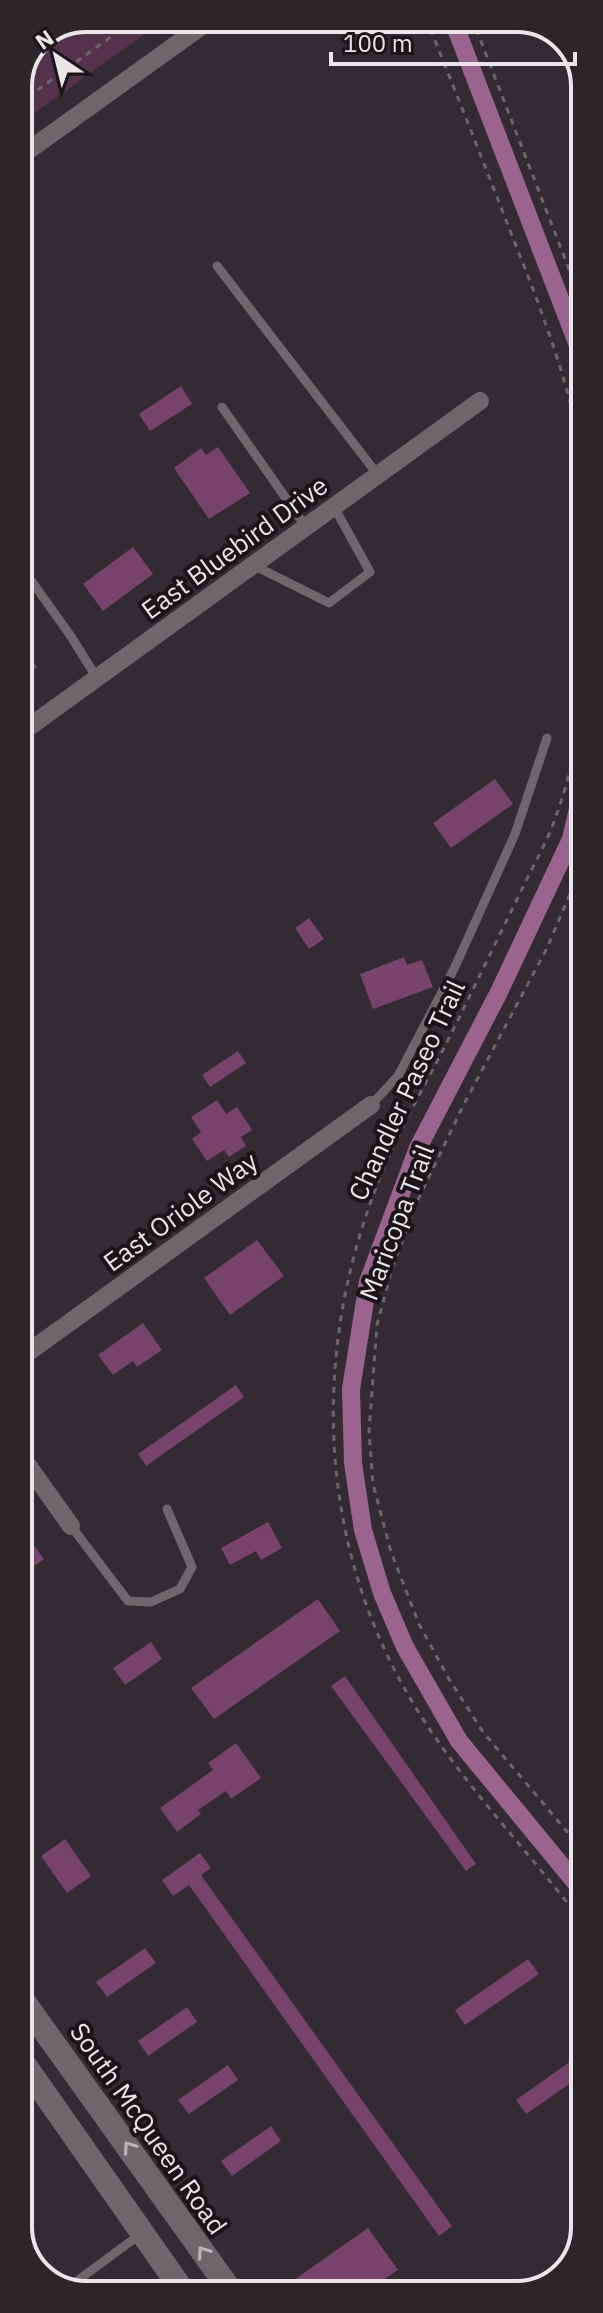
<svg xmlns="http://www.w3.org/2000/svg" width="603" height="2313" font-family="'IBM Plex Sans',sans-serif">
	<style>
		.green { fill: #54324c }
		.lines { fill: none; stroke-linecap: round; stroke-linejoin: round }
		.canal { stroke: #9b648e; stroke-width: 18 }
		.building { fill: #77426b }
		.path { stroke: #6c656a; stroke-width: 3; stroke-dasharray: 6 6; stroke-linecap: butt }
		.lane { stroke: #6f666c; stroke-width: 9 }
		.street { stroke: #6f666c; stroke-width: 18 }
		.secondary { stroke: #6f666c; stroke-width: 24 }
		.oneway { stroke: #b9b2b7 }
		.labels { text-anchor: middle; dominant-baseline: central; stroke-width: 8; stroke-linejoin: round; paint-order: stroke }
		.street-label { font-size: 26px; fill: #eae5e9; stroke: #191518 }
		.rim { fill: none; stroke: #eae5e9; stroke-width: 4 }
	</style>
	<rect width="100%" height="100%" fill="#332b31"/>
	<polygon class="green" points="86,18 167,18 18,125 18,85 38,38"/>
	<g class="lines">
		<g class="canal">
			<polyline points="452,18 584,361"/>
			<polyline points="584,783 571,839 499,992 418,1148 368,1282 351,1389 353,1463 363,1530 382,1593 405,1647 459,1741 585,1894"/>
		</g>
	</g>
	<g class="building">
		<polygon points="181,386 192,404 150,431 139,414"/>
		<polygon points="218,447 250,493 209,519 174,468 201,448 206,455"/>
		<polygon points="133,547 153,574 103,611 83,584"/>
		<polygon points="18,641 37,667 18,681"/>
		<polygon points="495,779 513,804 451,848 433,823"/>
		<polygon points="309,918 324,939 309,949 295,928"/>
		<polygon points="404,957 407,965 422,960 433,987 373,1009 360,974"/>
		<polygon points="238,1051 246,1063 210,1087 202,1075"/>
		<polygon points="217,1100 226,1114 237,1107 252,1130 241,1137 246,1146 229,1157 224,1150 207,1161 192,1139 201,1132 191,1117"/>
		<polygon points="257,1240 284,1276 230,1315 204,1278"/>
		<polygon points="143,1323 162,1350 137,1367 133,1361 113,1375 98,1355"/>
		<polygon points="236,1385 244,1397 146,1466 138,1454"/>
		<polygon points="268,1522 282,1548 261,1560 256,1551 230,1565 221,1548"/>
		<polygon points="26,1535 44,1559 31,1568 19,1551 19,1540"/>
		<polygon points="318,1599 340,1631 214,1719 191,1688"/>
		<polygon points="151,1642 162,1659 125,1685 113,1668"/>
		<polygon points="345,1676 476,1864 466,1871 331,1686"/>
		<polygon points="236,1743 261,1778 231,1799 226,1791 198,1810 201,1814 177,1832 160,1808 213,1770 208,1763"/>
		<polygon points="65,1839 91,1876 67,1893 41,1856"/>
		<polygon points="200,1853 211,1868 201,1875 452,2226 439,2236 189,1885 173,1896 162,1880"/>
		<polygon points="145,1948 156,1963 107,1997 96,1982"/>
		<polygon points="528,1959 539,1974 465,2025 455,2010"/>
		<polygon points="187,2007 197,2022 148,2056 138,2041"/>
		<polygon points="585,2051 585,2073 526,2114 516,2100"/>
		<polygon points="228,2065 238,2080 189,2114 178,2100"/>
		<polygon points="271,2126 281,2141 232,2176 221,2161"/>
		<polygon points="368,2228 398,2270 363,2294 274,2294"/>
	</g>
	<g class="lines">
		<g class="path">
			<path d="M426 18C454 88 482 158 509 228 540 306 570 382 584 466"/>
			<polyline points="472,18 584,308"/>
			<polyline points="18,104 137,18"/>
			<path d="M584 693C579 736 570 778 555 819 547 842 534 864 523 887 501 932 479 977 457 1022 430 1078 395 1134 374 1193 309 1367 320 1558 421 1716 469 1791 532 1855 585 1926"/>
			<polyline points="584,861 547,948 464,1104 415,1206 391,1272 377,1325 369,1431 373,1484 391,1552 419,1624 449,1679 483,1732 585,1853"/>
		</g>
		<g class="lane">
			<polyline points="217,266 378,475"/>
			<polyline points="222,407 306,527"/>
			<polyline points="18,562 70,635 97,678"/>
			<polyline points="253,565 329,603 370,572 334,507"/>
			<polyline points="371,1105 398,1076 454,969 515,834 547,738"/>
			<polyline points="71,1526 128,1601 151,1602 180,1589 192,1567 167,1509"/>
			<polyline points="66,2289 142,2233"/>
		</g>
		<g class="street">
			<polyline points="18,158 213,18"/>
			<polyline points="18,735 480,401"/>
			<polyline points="19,1359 371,1105"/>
			<polyline points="19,1453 71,1526"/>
		</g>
		<g class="secondary">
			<polyline points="19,1995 233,2294"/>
			<polyline points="19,2057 185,2294"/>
		</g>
	</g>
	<defs><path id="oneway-chevron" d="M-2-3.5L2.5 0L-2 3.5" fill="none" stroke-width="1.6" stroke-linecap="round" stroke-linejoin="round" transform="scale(2)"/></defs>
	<g class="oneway">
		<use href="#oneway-chevron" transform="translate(129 2147) rotate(-125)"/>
		<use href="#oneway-chevron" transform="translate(203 2252) rotate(-125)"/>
	</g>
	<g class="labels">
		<g class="street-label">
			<text transform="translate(234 547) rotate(-36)">East Bluebird Drive</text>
			<text transform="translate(406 1090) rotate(-65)">Chandler Paseo Trail</text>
			<text transform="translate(180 1211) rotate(-36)">East Oriole Way</text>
			<text transform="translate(396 1222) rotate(-69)">Maricopa Trail</text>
			<text transform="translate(149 2128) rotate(55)">South McQueen Road</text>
		</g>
	</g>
	<path d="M0 0H603V2313H0ZM86 32H517A54 54 0 0 1 571 86V2227A54 54 0 0 1 517 2281H86A54 54 0 0 1 32 2227V86A54 54 0 0 1 86 32Z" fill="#2a2629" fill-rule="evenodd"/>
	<path class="rim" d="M86 32H517A54 54 0 0 1 571 86V2227A54 54 0 0 1 517 2281H86A54 54 0 0 1 32 2227V86A54 54 0 0 1 86 32Z"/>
	<g transform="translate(56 56) rotate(325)" stroke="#191518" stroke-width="6" paint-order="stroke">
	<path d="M0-6L14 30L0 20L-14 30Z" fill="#eae5e9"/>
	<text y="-12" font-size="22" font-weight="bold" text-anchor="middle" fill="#eae5e9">N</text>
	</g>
	<path d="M331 52v12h244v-12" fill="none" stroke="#eae5e9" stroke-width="4"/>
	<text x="343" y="52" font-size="24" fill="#eae5e9" stroke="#191518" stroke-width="6" paint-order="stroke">100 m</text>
</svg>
